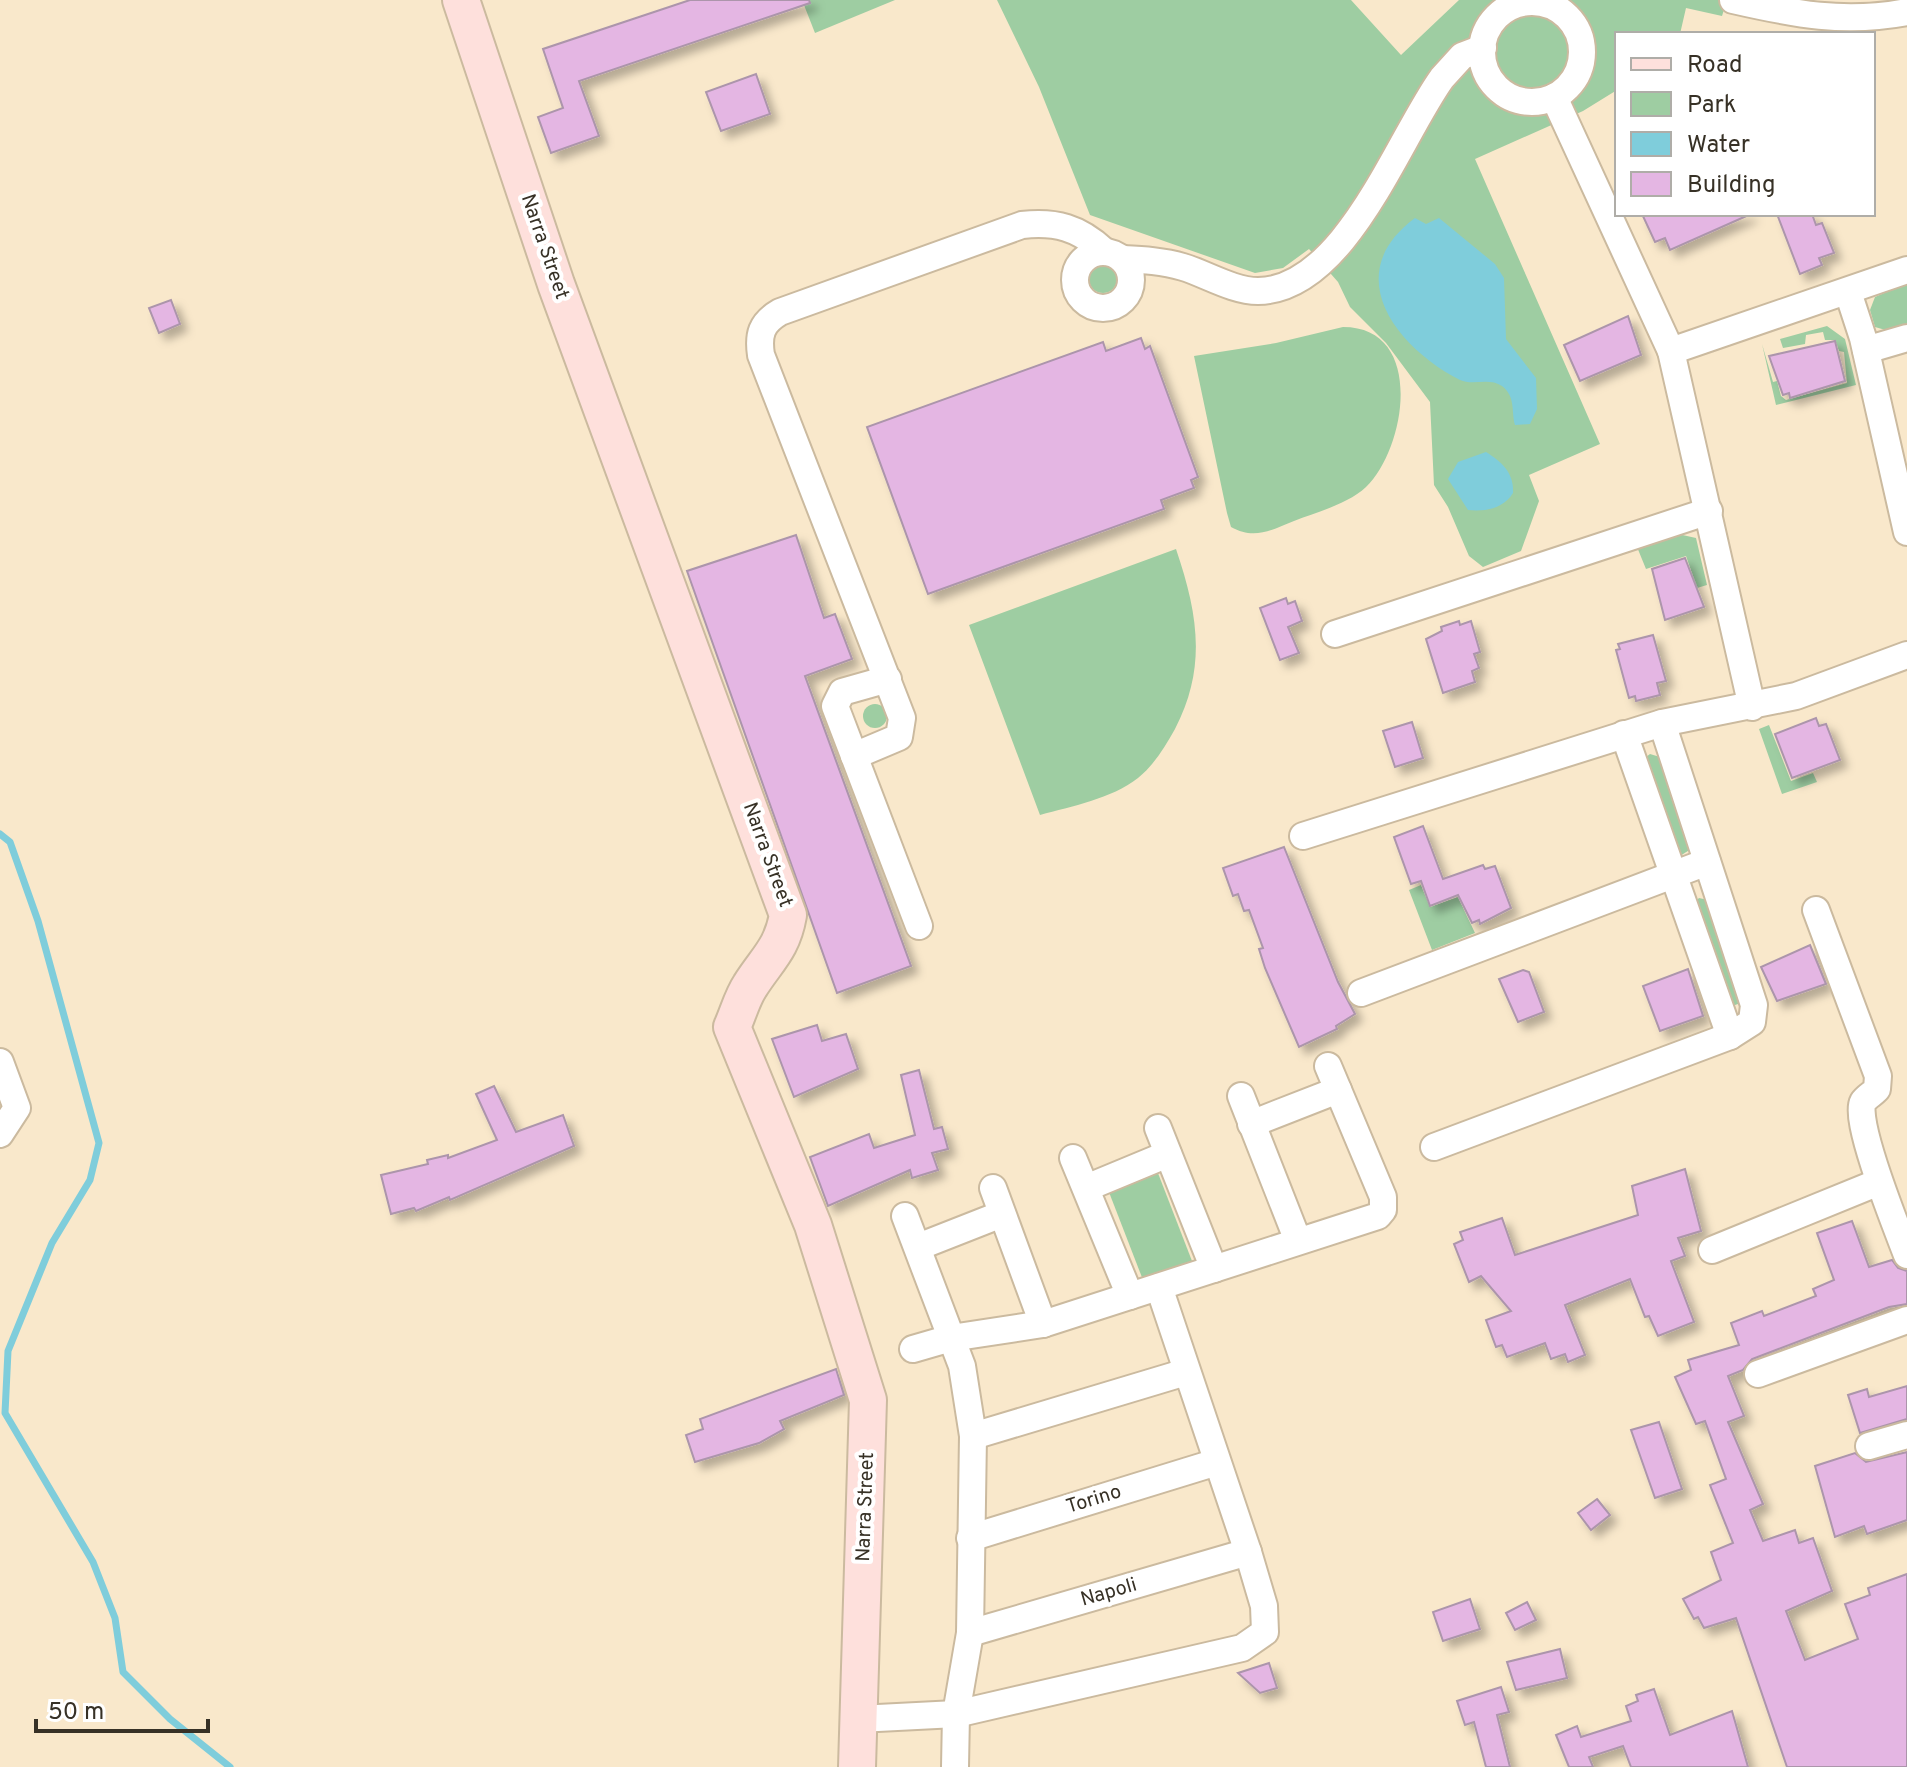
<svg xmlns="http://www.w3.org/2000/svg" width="1907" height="1767" font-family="Overpass,sans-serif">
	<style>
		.green { fill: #9ecda2 }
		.water { fill: #7fcddb }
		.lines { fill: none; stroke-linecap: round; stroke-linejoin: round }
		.stream { stroke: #7fcddb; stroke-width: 7 }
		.building { fill: #e4b6e3; stroke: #ac95ab; stroke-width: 2; filter: url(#shadow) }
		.street-casing { stroke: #cbba9f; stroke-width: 30 }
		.secondary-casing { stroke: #cbba9f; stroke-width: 40 }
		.street { stroke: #fff; stroke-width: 26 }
		.secondary { stroke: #fee0dc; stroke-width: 36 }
		.labels { text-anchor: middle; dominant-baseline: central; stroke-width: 8; stroke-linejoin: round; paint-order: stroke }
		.street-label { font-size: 20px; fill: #373126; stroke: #fff }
	</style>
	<defs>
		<filter id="shadow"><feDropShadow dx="7" dy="7" stdDeviation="4" flood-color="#0004"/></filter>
	</defs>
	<rect width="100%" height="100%" fill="#f9e8cb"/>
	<g class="green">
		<polygon points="802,0 895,0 815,33"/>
		<polygon points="997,0 1351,0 1401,55 1459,0 1727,0 1722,16 1686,8 1680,34 1617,34 1617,90 1583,111 1475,159 1600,444 1529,475 1539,501 1521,551 1483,567 1469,556 1448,507 1434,485 1430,402 1386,343 1350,307 1338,282 1309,249 1283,268 1255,273 1090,215 1039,87"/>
		<circle cx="1103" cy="279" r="14"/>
		<polygon points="1907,283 1907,326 1889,331 1875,327 1870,310 1875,297"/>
		<polygon points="1827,326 1845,339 1856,385 1776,405 1762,344 1773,382 1777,381 1781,396 1786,400 1847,383 1844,352 1839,351 1835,340 1825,340 1823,332 1806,335 1805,344 1783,348 1780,339"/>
		<path d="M1343 327C1425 327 1407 447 1366 487 1348 504 1317 512 1294 521 1272 530 1254 540 1231 527L1227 513 1194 356 1276 343Z"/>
		<polygon points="1678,534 1696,538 1707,585 1697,588 1686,556 1646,569 1637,547"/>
		<path d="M1176 549C1198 614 1207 667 1175 729 1165 747 1154 765 1138 778 1111 799 1072 806 1040 815L969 625Z"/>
		<circle cx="875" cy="716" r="12"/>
		<polygon points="1769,725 1791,781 1813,773 1817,782 1782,794 1759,729"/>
		<polygon points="1650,754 1660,757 1691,849 1680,856 1646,757"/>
		<polygon points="1421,885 1430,907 1458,897 1475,933 1432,950 1409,890"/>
		<polygon points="1699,898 1708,900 1741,1003 1732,1006 1695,902"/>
		<polygon points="1156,1168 1192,1261 1143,1280 1107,1187"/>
	</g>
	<g class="water">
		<path d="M1415 218 1426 224 1439 218 1495 264 1504 278 1506 339 1536 378 1537 409 1530 424 1515 425C1511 411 1516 397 1502 386 1489 377 1473 386 1460 380 1396 347 1339 274 1415 218Z"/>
		<path d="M1486 452C1502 462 1514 473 1513 493 1504 508 1486 512 1468 510L1448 479 1458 462Z"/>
	</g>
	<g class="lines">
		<polyline class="stream" points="0,834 10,842 38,921 99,1143 90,1180 52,1243 8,1351 5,1413 93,1562 115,1618 123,1672 170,1719 230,1767"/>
	</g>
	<g class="building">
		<polygon points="690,0 809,0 810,3 579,81 599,136 551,153 538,117 563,108 543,49"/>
		<polygon points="756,74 770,114 721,131 706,92"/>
		<polygon points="1642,214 1751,214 1670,250 1665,238 1655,242"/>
		<polygon points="1777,214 1812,214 1816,225 1822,223 1834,253 1819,258 1822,265 1800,274"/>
		<polygon points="171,300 180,324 159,333 149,308"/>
		<polygon points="1628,316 1641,355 1580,381 1564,345"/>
		<polygon points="1141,338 1145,349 1150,346 1198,477 1191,480 1194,488 1161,500 1164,509 928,594 867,427 1103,342 1106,351"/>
		<polygon points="1835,341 1845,381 1790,398 1789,393 1783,395 1769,356"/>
		<polygon points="796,535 824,618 835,614 852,659 805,676 911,966 837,993 687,571"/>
		<polygon points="1685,558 1704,607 1665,620 1652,569"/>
		<polygon points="1286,598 1288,604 1295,601 1302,621 1288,627 1299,653 1280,660 1260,608"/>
		<polygon points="1459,621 1460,625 1471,621 1480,652 1474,654 1479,668 1472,671 1475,682 1443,693 1426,639 1442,631 1441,627"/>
		<polygon points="1653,635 1666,681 1657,683 1660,695 1636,701 1635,696 1629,698 1616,650 1620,649 1618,644"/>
		<polygon points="1816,718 1819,726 1826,724 1840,760 1792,778 1775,734"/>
		<polygon points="1412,722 1423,758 1395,767 1383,731"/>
		<polygon points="1423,826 1443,879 1483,865 1485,869 1495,866 1511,908 1480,924 1479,920 1472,923 1458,895 1430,906 1421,881 1411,884 1394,837"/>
		<polygon points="1284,847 1338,982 1355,1014 1336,1026 1337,1029 1299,1047 1265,968 1259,949 1263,948 1249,910 1244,911 1238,894 1233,896 1223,868"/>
		<polygon points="1810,945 1826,984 1777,1001 1761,967"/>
		<polygon points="1688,969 1703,1016 1660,1031 1643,986"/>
		<polygon points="1523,970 1529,972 1544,1012 1518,1022 1499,979"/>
		<polygon points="817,1025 822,1041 846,1034 858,1069 794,1097 772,1039"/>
		<polygon points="919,1070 934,1129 942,1127 948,1149 932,1153 938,1170 912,1178 910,1170 828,1206 810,1157 869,1134 874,1148 915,1135 901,1075"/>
		<polygon points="494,1086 516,1132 563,1115 574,1146 450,1200 449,1197 416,1211 414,1208 391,1214 381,1175 428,1164 427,1160 448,1155 448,1158 497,1140 476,1094"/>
		<polygon points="1685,1169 1701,1231 1678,1238 1685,1256 1671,1261 1694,1322 1658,1336 1649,1316 1645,1317 1630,1279 1565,1305 1585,1355 1568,1362 1565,1354 1551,1359 1545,1343 1507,1357 1502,1345 1496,1347 1486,1320 1511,1311 1481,1276 1469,1282 1454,1244 1463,1240 1460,1232 1502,1218 1515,1255 1638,1215 1632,1186"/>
		<polygon points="1852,1221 1869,1267 1892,1260 1898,1268 1907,1271 1907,1304 1889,1307 1752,1359 1743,1370 1728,1376 1744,1416 1728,1422 1763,1504 1750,1510 1763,1541 1795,1530 1799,1543 1813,1538 1832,1591 1786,1611 1805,1660 1858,1639 1845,1604 1870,1595 1868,1588 1907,1574 1907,1767 1787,1767 1736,1618 1704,1628 1698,1617 1694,1619 1683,1599 1721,1580 1711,1552 1733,1543 1710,1485 1726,1479 1705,1421 1696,1424 1675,1377 1691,1370 1688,1360 1739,1345 1731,1323 1762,1311 1764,1316 1816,1296 1813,1289 1834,1280 1817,1233"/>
		<polygon points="836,1369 844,1395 780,1421 784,1429 759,1443 695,1462 686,1435 703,1429 700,1419"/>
		<polygon points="1907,1386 1907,1419 1860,1433 1848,1395 1867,1389 1869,1397"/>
		<polygon points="1659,1422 1682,1489 1655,1498 1631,1430"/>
		<polygon points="1907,1452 1907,1520 1867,1534 1864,1526 1835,1537 1815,1466 1855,1453 1866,1462"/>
		<polygon points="1597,1499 1610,1515 1591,1530 1578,1513"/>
		<polygon points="1470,1599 1480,1629 1443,1641 1433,1612"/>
		<polygon points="1527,1602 1536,1620 1515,1630 1506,1613"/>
		<polygon points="1560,1649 1567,1678 1516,1690 1507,1662"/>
		<polygon points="1269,1663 1277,1688 1260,1693 1238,1673"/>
		<polygon points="1501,1687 1509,1712 1497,1715 1510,1767 1486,1767 1474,1722 1465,1725 1457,1701"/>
		<polygon points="1654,1689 1670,1735 1732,1711 1748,1767 1631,1767 1623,1746 1589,1757 1593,1767 1569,1767 1556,1735 1577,1726 1581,1737 1631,1721 1626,1706 1638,1701 1636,1695"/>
	</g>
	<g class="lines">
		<g class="street-casing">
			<g id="street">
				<path d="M1733 0C1794 14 1845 24 1907 12"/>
				<circle cx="1532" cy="52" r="50"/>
				<polyline points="1554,97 1671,351"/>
				<circle cx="1103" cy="280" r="28"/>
				<path d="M1123 259C1143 260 1163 261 1183 267 1206 274 1233 291 1258 291 1345 290 1398 139 1442 78L1462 56 1483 48"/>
				<polyline points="1848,292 1863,338 1907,532"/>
				<polyline points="1866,350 1907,338"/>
				<polyline points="1335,634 1709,511"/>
				<polyline points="888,679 842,692 835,706 919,926"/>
				<polyline points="1752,707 1671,351 1907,270"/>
				<polyline points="1624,734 1730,1036"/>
				<path d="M854 756 899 737 902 718 761 355C758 335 761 323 780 312L1022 225C1056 221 1079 228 1104 251"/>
				<polyline points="1303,836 1662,723 1796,696 1907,655"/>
				<path d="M1816 910 1878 1076 1877 1089C1874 1093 1866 1097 1863 1102 1853 1120 1898 1231 1907 1255"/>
				<polyline points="1361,993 1707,862"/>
				<polyline points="0,1062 17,1108 0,1134"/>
				<polyline points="1241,1096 1298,1241"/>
				<polyline points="1251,1124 1338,1090"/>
				<polyline points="1158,1128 1214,1269"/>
				<polyline points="1434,1147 1730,1036 1752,1022 1754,1005 1662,723"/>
				<polyline points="1073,1158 1130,1296"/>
				<polyline points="993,1188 1043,1324"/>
				<polyline points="1086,1188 1168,1154"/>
				<polyline points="905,1216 962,1366 973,1436 970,1633 956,1714 955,1767"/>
				<polyline points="918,1247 1002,1214"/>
				<polyline points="1712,1250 1879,1182"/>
				<polyline points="913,1349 951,1338 1043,1324 1378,1216 1383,1210 1383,1197 1328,1066"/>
				<polyline points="1758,1374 1907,1320"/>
				<polyline points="973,1436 1186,1372"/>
				<polyline points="1869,1446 1907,1435"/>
				<polyline points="970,1538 1217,1462"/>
				<polyline points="970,1633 1248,1552"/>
				<polyline points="858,1719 956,1714 1242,1648 1265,1632 1264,1606 1248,1552 1159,1287"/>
			</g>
		</g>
		<g class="secondary-casing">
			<path id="secondary" d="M461 0 556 284 788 915C782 949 767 959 750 986 742 998 738 1014 732 1027L813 1225 868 1400 857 1767"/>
		</g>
		<use href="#street" class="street"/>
		<use href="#secondary" class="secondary"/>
	</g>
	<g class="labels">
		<g class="street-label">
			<text transform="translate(544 247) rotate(71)">Narra Street</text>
			<text transform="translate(767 855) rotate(70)">Narra Street</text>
			<text transform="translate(1094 1500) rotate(-17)">Torino</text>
			<text transform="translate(866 1507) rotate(-88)">Narra Street</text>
			<text transform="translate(1109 1593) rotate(-16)">Napoli</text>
		</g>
	</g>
	<rect x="1615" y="32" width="260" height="184" fill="#ffffff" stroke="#afada8" stroke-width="2"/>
	<rect x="1631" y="58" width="40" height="12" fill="#fee0dc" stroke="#afada8" stroke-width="2"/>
	<text x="1687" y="72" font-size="24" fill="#373126">Road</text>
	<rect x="1631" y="92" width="40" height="24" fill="#9ecda2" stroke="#afada8" stroke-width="2"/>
	<text x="1687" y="112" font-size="24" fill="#373126">Park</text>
	<rect x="1631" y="132" width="40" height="24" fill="#7fcddb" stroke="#afada8" stroke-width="2"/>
	<text x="1687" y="152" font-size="24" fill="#373126">Water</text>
	<rect x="1631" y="172" width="40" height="24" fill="#e4b6e3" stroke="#afada8" stroke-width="2"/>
	<text x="1687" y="192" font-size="24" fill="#373126">Building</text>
	<path d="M36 1719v12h172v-12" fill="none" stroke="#373126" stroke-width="4"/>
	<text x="48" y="1719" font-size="24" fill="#373126" stroke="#ffffff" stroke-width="6" paint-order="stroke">50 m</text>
</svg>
